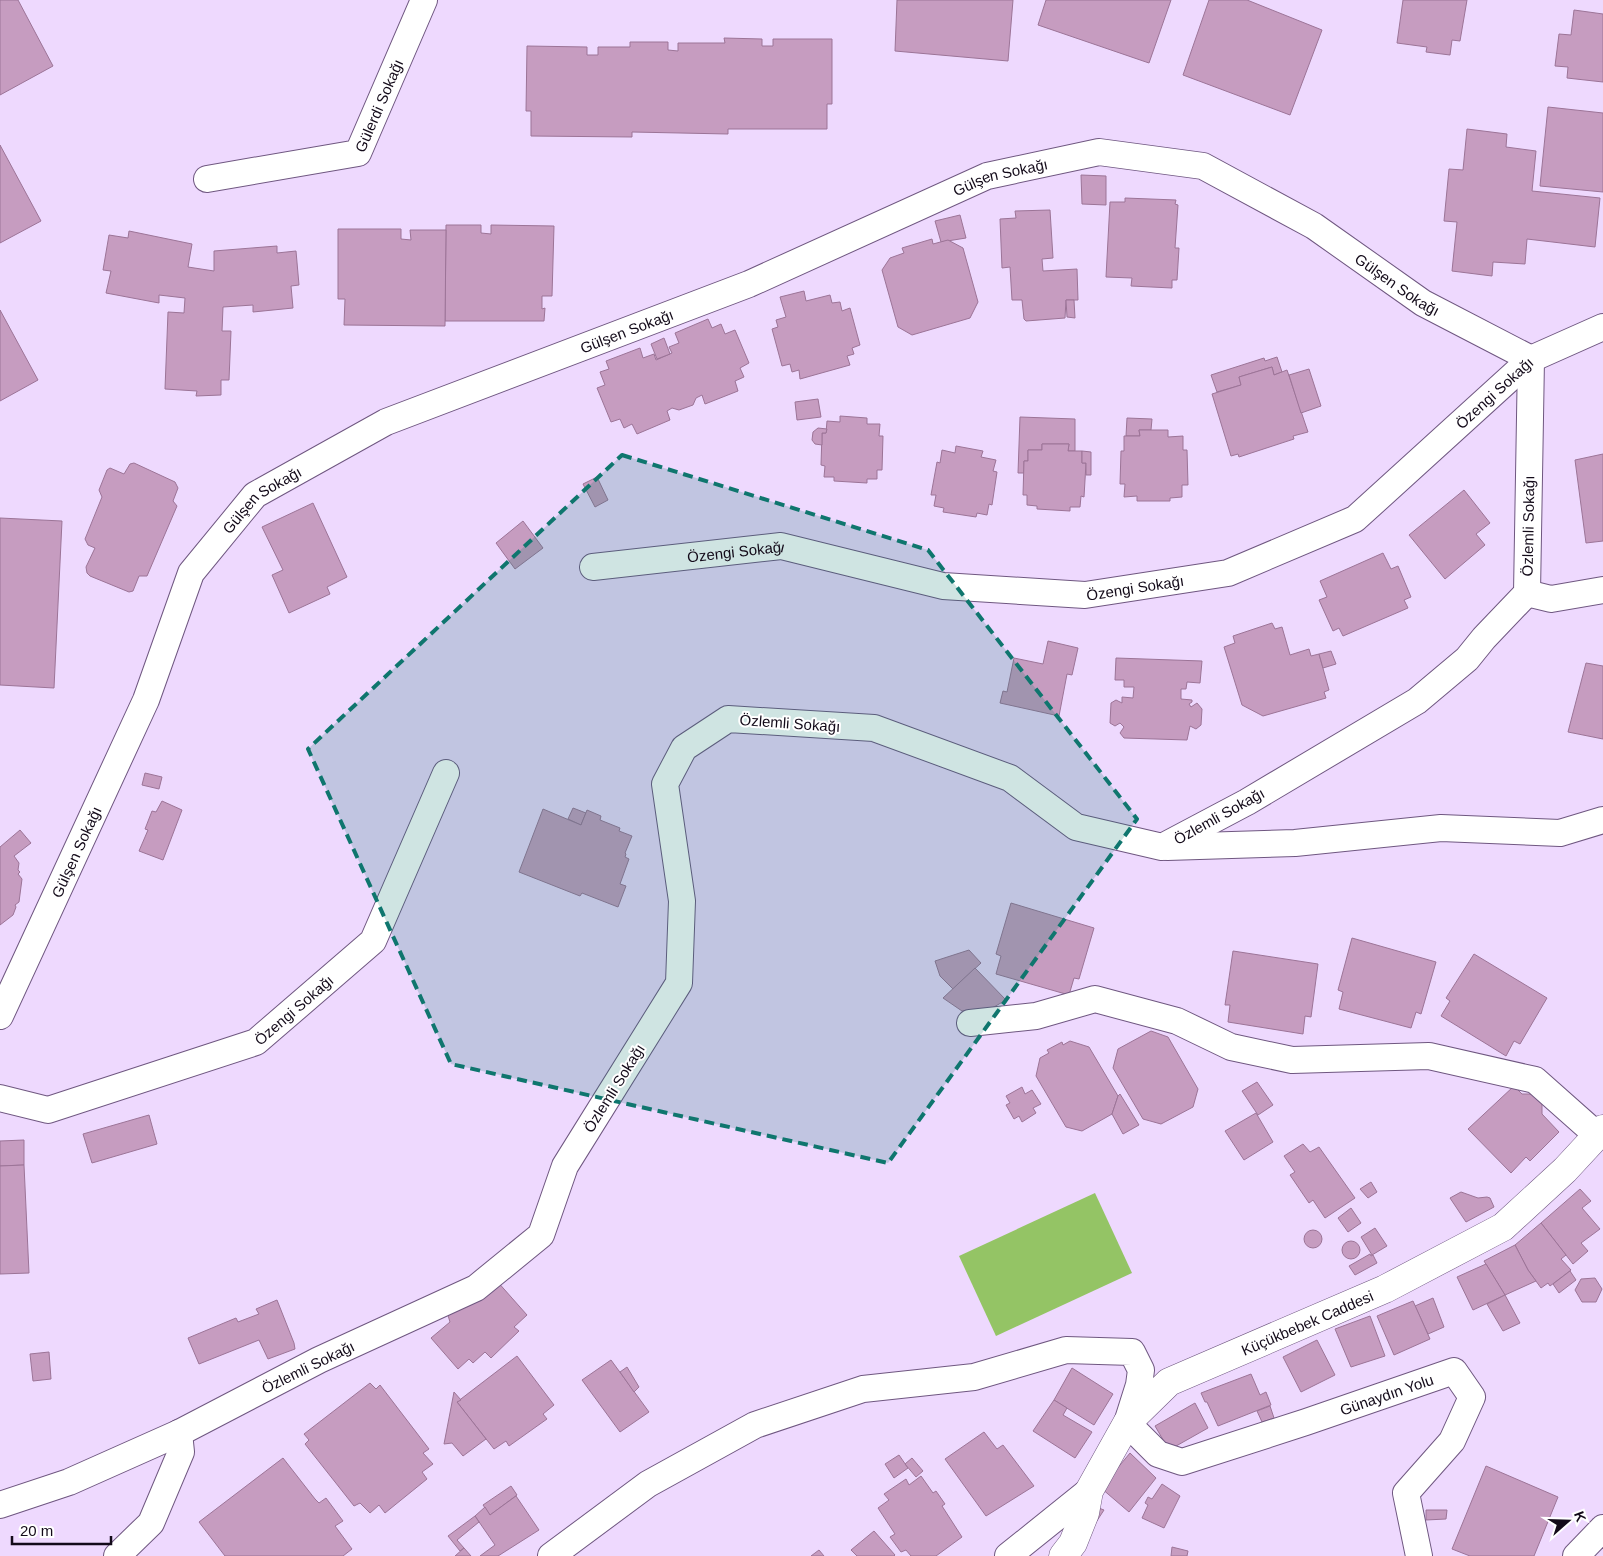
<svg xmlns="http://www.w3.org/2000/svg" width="1603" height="1556" font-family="Helvetica,sans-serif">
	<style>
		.green { fill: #94c465 }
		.building { fill: #c69cc0; stroke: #9c7497 }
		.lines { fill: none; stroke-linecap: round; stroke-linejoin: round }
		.minor-casing { stroke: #6f5780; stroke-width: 28 }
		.tertiary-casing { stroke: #6f5780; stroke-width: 29 }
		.minor { stroke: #fff; stroke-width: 26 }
		.tertiary { stroke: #fff; stroke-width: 28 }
		.marked { fill: #0f766e; fill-opacity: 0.2; stroke: #0f766e; stroke-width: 4; stroke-dasharray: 10 6; stroke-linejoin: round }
		.labels { text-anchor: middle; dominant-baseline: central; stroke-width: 4; stroke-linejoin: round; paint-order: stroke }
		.street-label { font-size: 15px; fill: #130a19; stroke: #fff }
	</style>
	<rect width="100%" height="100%" fill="#eed9fe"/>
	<polygon class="green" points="1095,1193 1132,1273 996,1336 959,1256"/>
	<g class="building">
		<polygon points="0,0 18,0 53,66 0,95"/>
		<polygon points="897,0 1013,0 1008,61 895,51"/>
		<polygon points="1046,0 1171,0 1149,63 1038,25"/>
		<polygon points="1209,0 1247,0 1322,30 1290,115 1183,75"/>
		<polygon points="1403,0 1467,0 1460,41 1452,40 1450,55 1426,52 1427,47 1397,43"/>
		<polygon points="1574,10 1603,14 1603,82 1567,78 1568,67 1555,66 1559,34 1571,35"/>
		<polygon points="724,38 762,39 762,46 773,46 773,39 832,39 832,104 827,104 827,129 728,129 728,134 632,132 632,137 531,136 531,111 526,111 527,46 587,47 587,55 598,55 598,47 630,47 630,42 668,42 668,50 678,51 678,43 725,43"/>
		<polygon points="1548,107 1603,113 1603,192 1540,186"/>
		<polygon points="1467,129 1507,134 1506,147 1536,151 1532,191 1600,198 1595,247 1527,239 1525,264 1493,262 1492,276 1452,271 1457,222 1444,221 1449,169 1463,170"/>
		<polygon points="0,145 41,221 0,243"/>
		<polygon points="1081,175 1106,176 1106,205 1082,204"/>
		<polygon points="1125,198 1176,200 1175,204 1178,205 1175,248 1179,248 1177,280 1172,280 1172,288 1131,286 1132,278 1106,277 1110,202 1125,202"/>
		<polygon points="1050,210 1053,258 1042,259 1043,271 1077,269 1078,300 1066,300 1065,318 1026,321 1024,319 1022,300 1012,300 1010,267 1002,268 1000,219 1016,218 1015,211"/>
		<polygon points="960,215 966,238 941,242 935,221"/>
		<polygon points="446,225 481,225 481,233 491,234 491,225 554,226 552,296 542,296 542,309 545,308 544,321 445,321"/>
		<polygon points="338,229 401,229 401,239 411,240 410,230 446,230 445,326 344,325 345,299 338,299"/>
		<polygon points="129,231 192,244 188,267 214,271 214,251 277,246 277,253 296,251 299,285 291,286 293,308 253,312 253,305 223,307 222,331 231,331 229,380 221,380 221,395 196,396 197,391 165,389 168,312 184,313 185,298 159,295 159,303 106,293 111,271 103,270 109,235 128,238"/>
		<polygon points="932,239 933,244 948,240 963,248 978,302 970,318 912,335 898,327 882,270 890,258 904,253 902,248"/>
		<polygon points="804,291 806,301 830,295 832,303 840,302 842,311 850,308 860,345 852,348 854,354 847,356 850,365 800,379 799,370 792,372 790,364 782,366 772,329 778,327 776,320 786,317 780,297"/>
		<polygon points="1066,300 1074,300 1075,318 1067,317"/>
		<polygon points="0,310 38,380 0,401"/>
		<polygon points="708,319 712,328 721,324 725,334 735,330 749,363 740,368 744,377 735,381 738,391 705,404 702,395 696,398 693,405 679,410 672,408 667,411 670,420 637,434 632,424 624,428 620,419 611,422 597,388 605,385 600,372 609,369 606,361 640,348 643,358 654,354 656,360 672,353 669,347 679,343 675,333"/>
		<polygon points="664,338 670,354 657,359 651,344"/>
		<polygon points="1277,357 1282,372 1274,375 1272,367 1239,377 1241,385 1217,392 1211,375 1264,358 1265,361"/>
		<polygon points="1272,367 1274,375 1287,370 1308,432 1293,436 1294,439 1239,457 1238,454 1231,456 1212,394 1241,385 1239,377"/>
		<polygon points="1309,369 1321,406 1301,413 1289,375"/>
		<polygon points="818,399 821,417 797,420 795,402"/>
		<polygon points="840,416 867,418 867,424 880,424 879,436 883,436 882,470 877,470 877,479 867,479 867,483 834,481 834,477 824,477 825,466 821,465 822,433 826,433 827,421 840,422"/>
		<polygon points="1020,417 1075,419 1075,451 1068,451 1069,444 1042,444 1042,450 1028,450 1028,461 1024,461 1024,473 1018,473"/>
		<polygon points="1127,418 1152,419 1151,430 1139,430 1140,436 1126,436"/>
		<polygon points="818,428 827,429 826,433 822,433 822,445 815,444 812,440 813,432"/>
		<polygon points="1139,430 1168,430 1168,437 1183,436 1183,450 1187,450 1188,485 1182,485 1182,497 1170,498 1170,501 1137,501 1137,496 1124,497 1125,484 1120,484 1121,451 1124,451 1124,436 1140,436"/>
		<polygon points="1042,444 1069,444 1068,451 1082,451 1082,463 1086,463 1084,497 1081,496 1080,507 1070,507 1070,511 1037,509 1037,506 1027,505 1027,495 1023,495 1024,461 1028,461 1028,450 1042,450"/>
		<polygon points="956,446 983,451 981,457 996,460 993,471 997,472 992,505 989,504 987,515 977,513 976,517 943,512 944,508 934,506 936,495 931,495 937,462 940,463 942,450 955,453"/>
		<polygon points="1082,451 1091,452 1091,475 1086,475 1086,463 1082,463"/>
		<polygon points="1603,454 1603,541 1586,543 1575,460"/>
		<polygon points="134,463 175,482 178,488 173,501 177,506 147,576 139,576 133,591 129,592 90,576 87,573 86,567 95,548 88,545 85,539 102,497 99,490 107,470 110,468 124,474 130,464"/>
		<polygon points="597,477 608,500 595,507 583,484"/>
		<polygon points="1464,490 1490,523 1476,534 1485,545 1445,579 1409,535"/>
		<polygon points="313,503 347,577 327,587 330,594 289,613 272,575 283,570 262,527"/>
		<polygon points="0,518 62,521 54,688 0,685"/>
		<polygon points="523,521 543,548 515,569 496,543"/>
		<polygon points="1383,553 1391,569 1398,566 1411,597 1404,600 1408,608 1343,636 1339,628 1333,631 1319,600 1327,597 1320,581"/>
		<polygon points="1272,623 1275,629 1282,627 1290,655 1309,649 1311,656 1319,654 1329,690 1324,692 1326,698 1263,716 1242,705 1224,647 1235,643 1233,636"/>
		<polygon points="1048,641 1078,648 1072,675 1067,674 1059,716 1000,703 1003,691 1007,692 1014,658 1043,664"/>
		<polygon points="1331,651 1336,664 1323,668 1319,654"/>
		<polygon points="1116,658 1202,661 1200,683 1187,682 1186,689 1181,689 1181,699 1192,700 1192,702 1189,704 1191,707 1197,703 1202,709 1201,725 1196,729 1190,726 1187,740 1124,738 1120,733 1124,727 1120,723 1115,726 1110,723 1111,703 1116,700 1122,703 1122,697 1133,698 1134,687 1124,687 1124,680 1115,680"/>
		<polygon points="1586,663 1603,666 1603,739 1568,732"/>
		<polygon points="145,773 162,777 159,789 142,785"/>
		<polygon points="162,801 182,810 163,860 139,851 148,830 145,829 152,811 156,812"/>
		<polygon points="573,808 586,813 581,825 568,819"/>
		<polygon points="543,809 581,825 587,810 601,816 600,820 620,828 619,831 632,836 625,853 626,854 625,857 629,859 620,884 626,886 618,907 582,893 580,896 519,872"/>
		<polygon points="20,830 31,843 14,856 19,863 18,870 20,872 18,874 22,879 19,902 15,905 16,907 13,915 0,925 0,847"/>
		<polygon points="1011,903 1094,928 1079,979 1074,978 1069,995 996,974 1001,956 996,954"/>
		<polygon points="1352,938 1436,962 1421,1014 1416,1012 1411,1028 1339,1009 1343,992 1338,990"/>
		<polygon points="969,950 981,963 953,989 940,976 935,961"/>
		<polygon points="1233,951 1318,964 1311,1017 1305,1016 1303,1034 1228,1022 1230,1005 1225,1005"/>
		<polygon points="1474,954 1547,998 1520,1044 1514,1041 1506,1056 1441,1016 1450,1001 1446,998"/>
		<polygon points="975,968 1006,1000 987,1011 962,1011 943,998"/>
		<polygon points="1151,1031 1168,1037 1198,1089 1193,1107 1161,1124 1143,1119 1113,1068 1118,1049"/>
		<polygon points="1070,1041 1089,1047 1118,1096 1112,1114 1082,1131 1066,1127 1036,1076 1040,1058 1049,1053 1047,1050 1062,1042 1063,1045"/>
		<polygon points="1257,1082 1273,1105 1258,1115 1242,1091"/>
		<polygon points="1514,1086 1522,1094 1534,1094 1542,1102 1542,1114 1559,1132 1530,1161 1526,1157 1511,1173 1468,1129"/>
		<polygon points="1022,1087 1025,1094 1032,1090 1041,1104 1033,1108 1036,1113 1022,1122 1019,1116 1014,1119 1006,1105 1010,1103 1006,1096"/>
		<polygon points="1120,1094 1139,1125 1123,1134 1112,1114 1118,1096"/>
		<polygon points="1256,1113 1273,1142 1244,1160 1225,1131"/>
		<polygon points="149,1115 157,1144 92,1163 83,1134"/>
		<polygon points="24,1140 24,1165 0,1166 0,1141"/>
		<polygon points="1303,1144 1310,1152 1319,1147 1355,1198 1325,1218 1313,1200 1309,1203 1290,1175 1295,1172 1284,1156"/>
		<polygon points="24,1165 29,1273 0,1274 0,1166"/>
		<polygon points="1371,1182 1377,1192 1368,1198 1360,1189"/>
		<polygon points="1580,1189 1591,1201 1582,1208 1600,1229 1581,1243 1588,1251 1573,1264 1541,1223"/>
		<polygon points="1461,1192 1478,1198 1487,1197 1490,1198 1494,1207 1466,1222 1450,1198"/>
		<polygon points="1351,1208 1361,1223 1348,1232 1338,1218"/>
		<polygon points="1541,1223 1566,1255 1561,1259 1571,1270 1550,1286 1548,1283 1541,1288 1528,1270 1515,1245"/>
		<polygon points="1375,1228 1387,1246 1372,1255 1361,1237"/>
		<circle cx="1313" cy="1239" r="9"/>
		<circle cx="1351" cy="1250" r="9"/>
		<polygon points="1515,1245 1528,1270 1536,1281 1505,1295 1484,1261"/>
		<polygon points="1370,1254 1371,1256 1373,1255 1377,1263 1355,1275 1349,1266"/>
		<polygon points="1486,1264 1505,1295 1473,1310 1457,1277"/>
		<polygon points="1570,1271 1576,1280 1559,1293 1553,1284"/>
		<polygon points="1595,1278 1602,1289 1596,1302 1582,1302 1575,1290 1581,1279"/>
		<polygon points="496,1280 527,1315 514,1327 519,1331 491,1358 485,1352 473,1363 469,1359 458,1369 431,1338 450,1322 447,1312"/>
		<polygon points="1505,1295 1520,1323 1503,1331 1487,1304"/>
		<polygon points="1433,1298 1444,1327 1428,1334 1415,1306"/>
		<polygon points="277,1300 294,1343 295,1349 268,1359 259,1340 199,1364 188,1338 236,1318 238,1322 259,1314 256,1309"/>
		<polygon points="1413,1301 1430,1339 1394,1355 1377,1316"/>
		<polygon points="1370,1316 1385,1356 1351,1367 1335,1329"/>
		<polygon points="1317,1340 1335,1375 1301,1392 1283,1357"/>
		<polygon points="49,1352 51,1379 33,1381 30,1354"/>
		<polygon points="517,1356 554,1405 543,1414 547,1419 509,1446 506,1441 494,1449 457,1402"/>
		<polygon points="611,1360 649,1412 620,1432 582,1380"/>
		<polygon points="627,1367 639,1387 634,1392 620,1372"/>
		<polygon points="1072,1368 1113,1394 1094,1425 1054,1400"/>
		<polygon points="1251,1374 1260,1395 1266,1392 1271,1405 1218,1426 1207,1402 1205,1402 1201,1393"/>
		<polygon points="370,1383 376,1389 380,1385 429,1449 423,1453 433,1464 422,1472 427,1479 385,1513 379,1505 370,1513 360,1503 354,1506 305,1444 309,1440 304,1434"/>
		<polygon points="454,1392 461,1400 457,1402 486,1439 463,1456 452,1443 444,1444"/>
		<polygon points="1054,1400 1067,1408 1063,1415 1092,1432 1075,1458 1033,1431"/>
		<polygon points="1195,1403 1208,1428 1169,1450 1155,1426"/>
		<polygon points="1270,1406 1274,1418 1262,1422 1257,1411"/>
		<polygon points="984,1432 997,1449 1003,1445 1034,1486 986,1516 945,1459"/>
		<polygon points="1130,1453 1156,1478 1129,1512 1101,1488"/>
		<polygon points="899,1455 908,1468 894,1478 885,1464"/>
		<polygon points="283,1458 315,1499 319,1503 326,1498 343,1521 335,1526 352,1549 343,1556 225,1556 199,1522"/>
		<polygon points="912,1458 923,1471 916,1477 905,1464"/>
		<polygon points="1486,1466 1558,1497 1534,1556 1470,1556 1452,1549"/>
		<polygon points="921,1476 933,1493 936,1491 945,1504 942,1506 962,1537 936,1556 911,1556 906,1550 901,1552 890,1537 895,1534 878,1508 889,1500 884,1494 906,1479 909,1485"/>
		<polygon points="1162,1484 1180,1496 1164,1528 1142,1518 1148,1505 1145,1503 1148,1497 1152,1499"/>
		<polygon points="511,1486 517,1495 490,1515 483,1505"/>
		<polygon points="516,1496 539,1530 498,1556 480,1556 495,1545 475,1516 485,1507 490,1515"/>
		<polygon points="1096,1507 1104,1510 1089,1533"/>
		<polygon points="1426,1510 1447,1510 1446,1519 1426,1520"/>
		<polygon points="475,1516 479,1522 457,1540 464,1548 460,1551 448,1536"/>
		<polygon points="874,1531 895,1555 894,1556 857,1556 851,1550"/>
		<polygon points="1172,1547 1188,1551 1187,1556 1171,1556"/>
		<polygon points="464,1548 471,1556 455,1556"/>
		<polygon points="819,1550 824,1556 811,1556"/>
	</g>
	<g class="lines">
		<g class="minor-casing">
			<g id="minor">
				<path id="s1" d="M207 179 358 153 424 0"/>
				<path id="s2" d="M593 567 781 546 943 586 1085 595 1228 573 1355 519 1531 359 1603 327"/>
				<polyline points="1527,593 1551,599 1603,590"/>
				<polyline points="1167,847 1295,843 1441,828 1560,833 1603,820"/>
				<path id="s3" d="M0 1016 146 700 191 573 255 495 386 422 749 284 987 176 1099 152 1203 166 1314 226 1423 303 1531 359 1527 593 1484 638 1467 659 1417 701 1247 802 1162 847 1076 827 1010 778 874 728 728 719 684 748 665 784 682 901 679 983 565 1166 541 1235 476 1288 319 1360 179 1433 69 1482 0 1505"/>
				<polyline points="970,1023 1036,1016 1095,999 1177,1021 1231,1047 1292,1060 1429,1056 1535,1080 1597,1135"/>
				<path id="s4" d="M0 1098 48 1110 256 1042 373 941 446 773"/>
				<polyline points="117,1556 151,1523 181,1452 179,1433"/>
				<path id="s5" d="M551 1556 648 1484 755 1425 863 1389 974 1377 1066 1350 1132 1352 1141 1370 1139 1385 1127 1423 1158 1454 1182 1462 1306 1422 1454 1371 1472 1397 1452 1441 1406 1493 1419 1556"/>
				<polyline points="1008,1556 1089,1491"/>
				<polyline points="1576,1556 1603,1528"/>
			</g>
		</g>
		<g class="tertiary-casing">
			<g id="tertiary">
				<path id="s6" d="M1063 1556 1073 1543 1085 1513 1089 1491 1127 1423 1169 1382 1385 1289 1503 1227 1565 1170 1603 1129"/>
			</g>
		</g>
		<use href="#minor" class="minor"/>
		<use href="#tertiary" class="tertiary"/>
	</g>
	<path class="marked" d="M622 455 928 550 1137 819 888 1163 451 1064 308 749Z"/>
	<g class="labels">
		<g class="street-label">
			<text stroke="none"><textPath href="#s1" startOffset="205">Gülerdi Sokağı</textPath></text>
			<text stroke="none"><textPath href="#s3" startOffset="1396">Gülşen Sokağı</textPath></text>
			<text stroke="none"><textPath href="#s3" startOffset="1831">Gülşen Sokağı</textPath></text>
			<text stroke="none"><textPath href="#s3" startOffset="991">Gülşen Sokağı</textPath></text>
			<text stroke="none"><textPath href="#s2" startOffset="969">Özengi Sokağı</textPath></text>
			<text stroke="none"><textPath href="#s3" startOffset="586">Gülşen Sokağı</textPath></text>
			<text transform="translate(1528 526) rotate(-89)">Özlemli Sokağı</text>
			<text stroke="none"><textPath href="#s2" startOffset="144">Özengi Sokağı</textPath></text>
			<text stroke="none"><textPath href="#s2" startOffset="549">Özengi Sokağı</textPath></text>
			<text transform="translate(790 723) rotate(4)">Özlemli Sokağı</text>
			<text transform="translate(1219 816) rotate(-29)">Özlemli Sokağı</text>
			<text stroke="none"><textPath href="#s3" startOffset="181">Gülşen Sokağı</textPath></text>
			<text stroke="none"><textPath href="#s4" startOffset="318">Özengi Sokağı</textPath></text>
			<text transform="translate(614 1088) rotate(-58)">Özlemli Sokağı</text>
			<text stroke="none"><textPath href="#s6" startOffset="358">Küçükbebek Caddesi</textPath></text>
			<text transform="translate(308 1367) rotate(-26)">Özlemli Sokağı</text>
			<text stroke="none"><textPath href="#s5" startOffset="990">Günaydın Yolu</textPath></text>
		</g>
	</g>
	<g transform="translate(1568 1521) rotate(70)" stroke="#ffffff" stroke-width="4" paint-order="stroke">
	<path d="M0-4L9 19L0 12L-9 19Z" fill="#130a19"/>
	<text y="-8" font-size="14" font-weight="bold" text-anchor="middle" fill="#130a19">K</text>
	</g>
	<path d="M12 1536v8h99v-8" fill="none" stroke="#130a19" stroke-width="2.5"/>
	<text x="20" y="1536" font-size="15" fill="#130a19" stroke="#ffffff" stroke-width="4" paint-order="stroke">20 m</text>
</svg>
